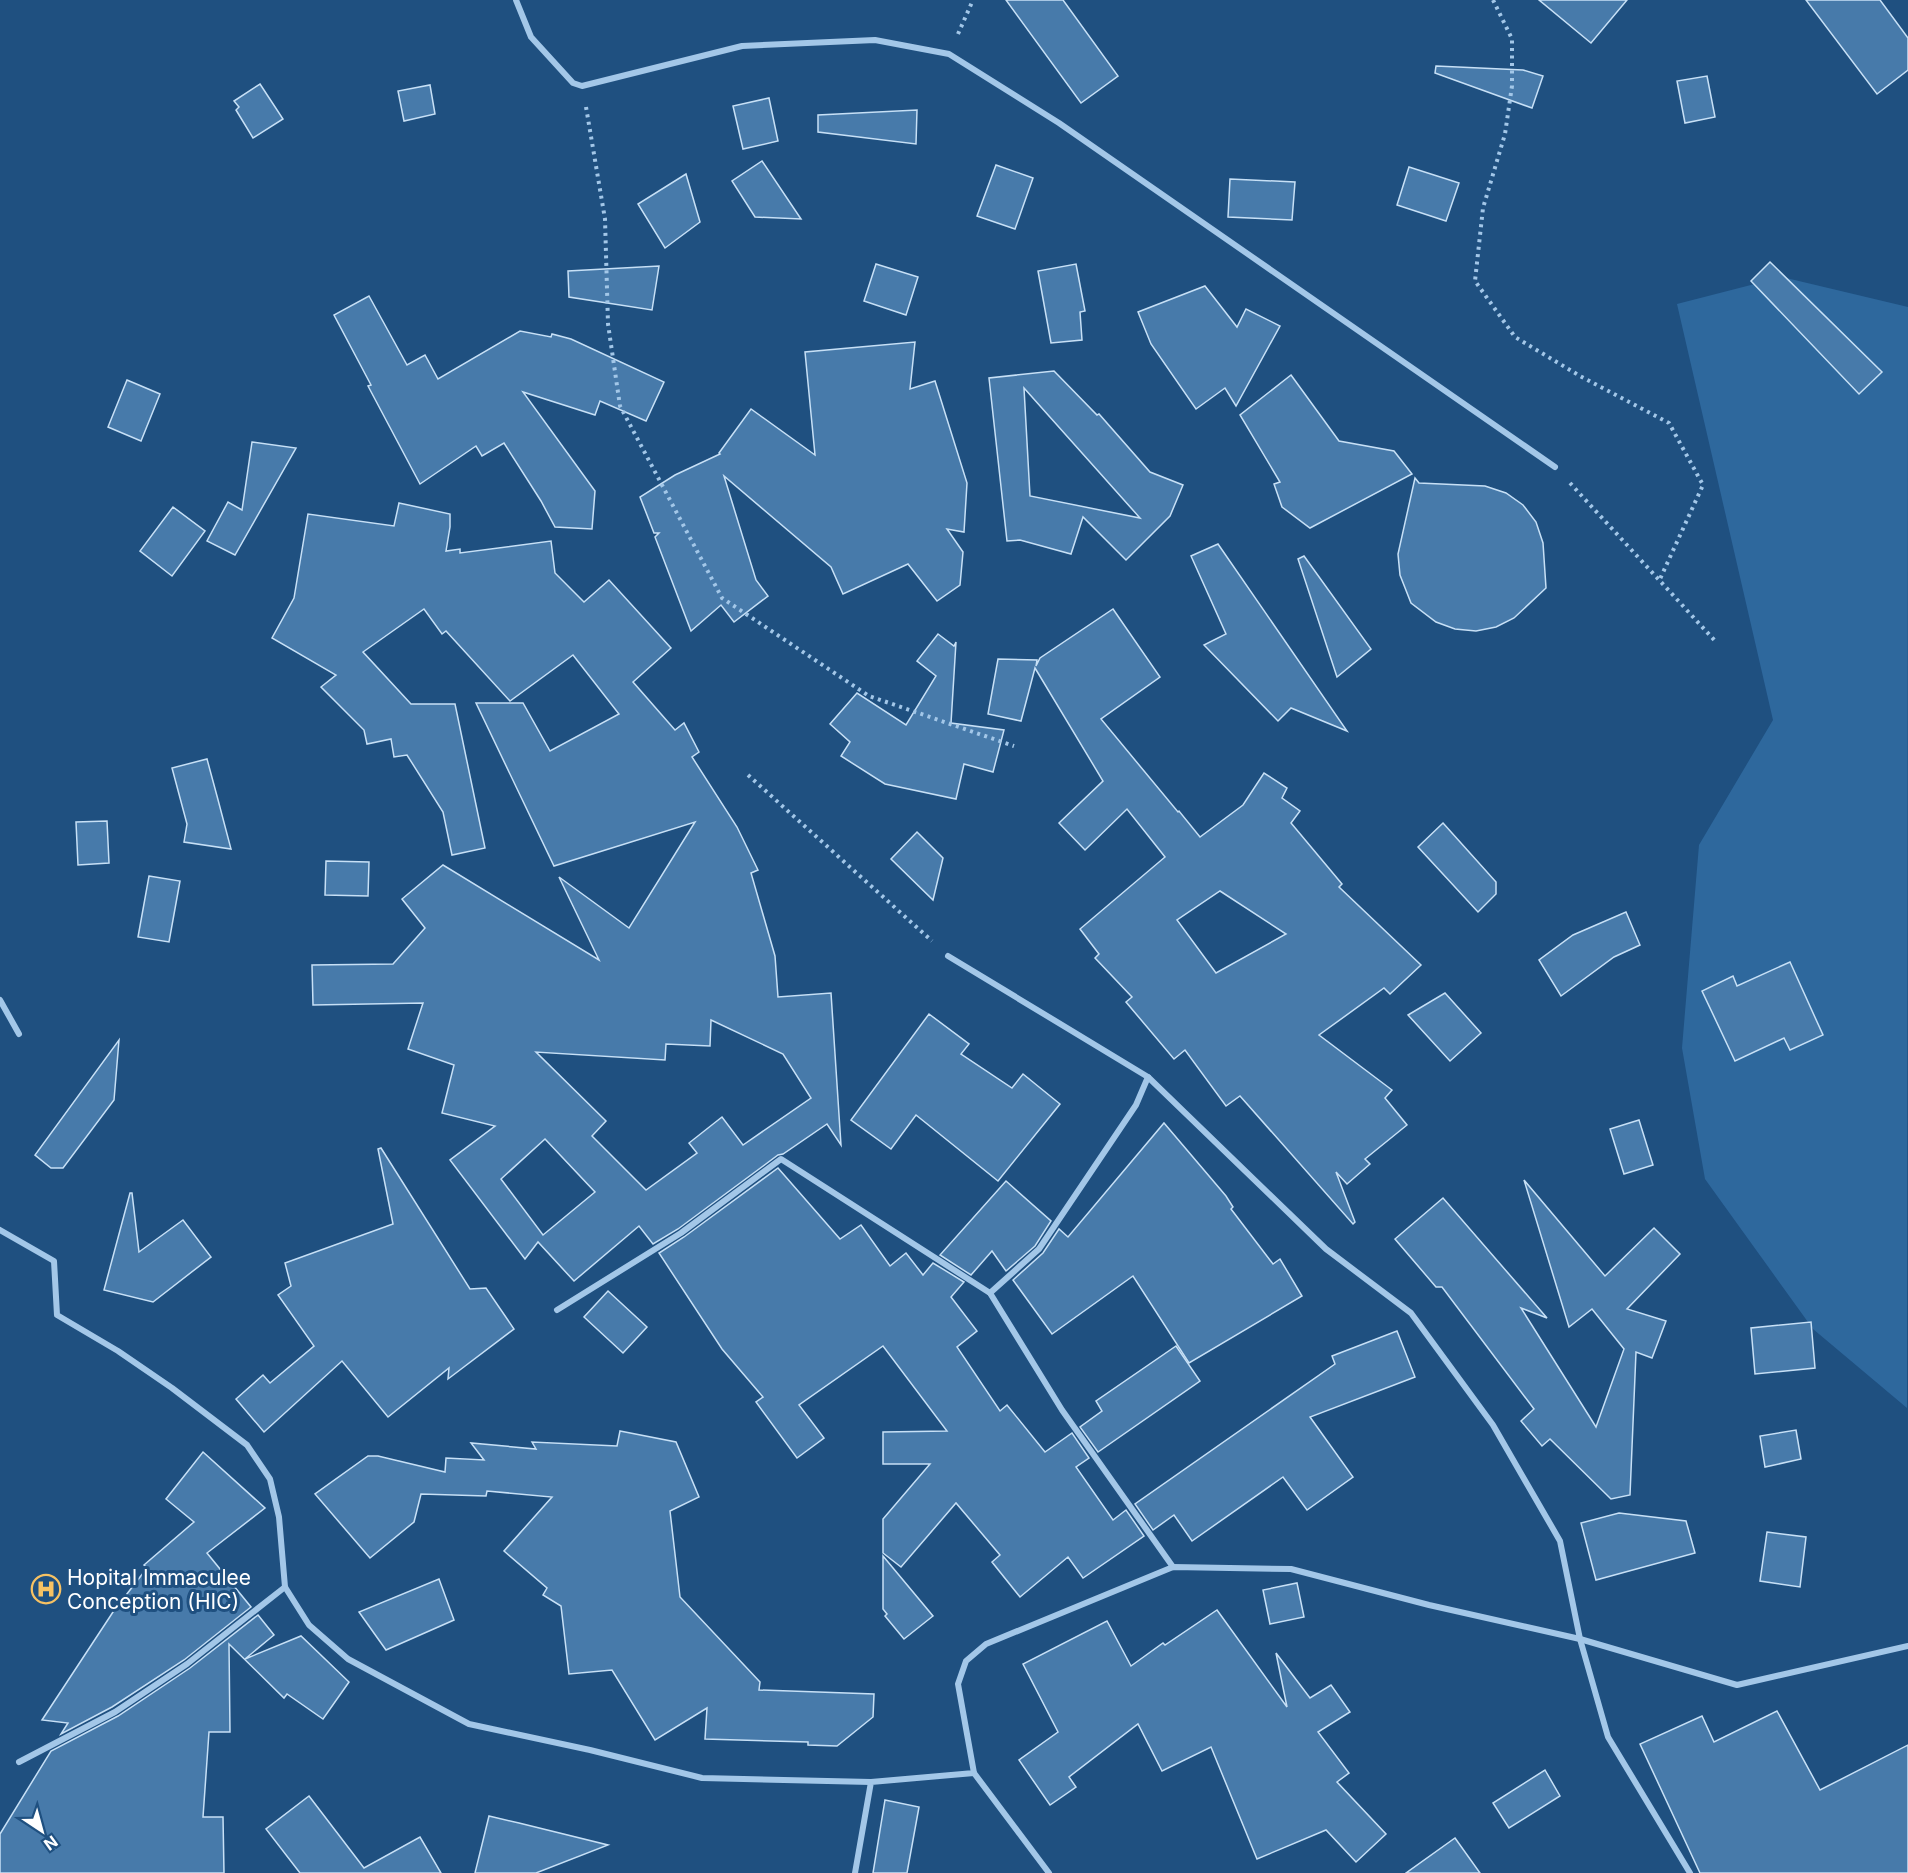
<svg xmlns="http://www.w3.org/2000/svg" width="1908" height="1873" font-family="Inter,sans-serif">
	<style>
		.grass { fill: #2e689d }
		.building { fill: #477aaa; stroke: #c7e0f6; stroke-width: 1.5; fill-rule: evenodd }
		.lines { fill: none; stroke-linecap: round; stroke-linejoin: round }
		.path { stroke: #a3c7e8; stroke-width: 4; stroke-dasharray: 3 4.5; stroke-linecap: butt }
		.street { stroke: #a3c7e8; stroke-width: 6 }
		.labels { text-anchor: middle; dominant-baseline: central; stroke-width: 6; stroke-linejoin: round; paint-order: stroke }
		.poi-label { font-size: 21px; fill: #fff; stroke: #1f5080; text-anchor: start }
	</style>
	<rect width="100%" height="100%" fill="#1f5080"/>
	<polygon class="grass" points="1782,277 1908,307 1907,1408 1813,1329 1705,1179 1682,1048 1699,845 1773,720 1677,304"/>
	<g class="building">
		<polygon points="1006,0 1063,0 1118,76 1081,103"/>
		<polygon points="1539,0 1627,0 1591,43"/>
		<polygon points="1806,0 1880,0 1908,38 1908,70 1877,94"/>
		<polygon points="1436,66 1523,70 1543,76 1532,108 1435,73"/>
		<polygon points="1707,76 1715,117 1685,123 1677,81"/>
		<polygon points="260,84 283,119 253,138 236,110 239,107 234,101"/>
		<polygon points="430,85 435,114 404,121 398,91"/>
		<polygon points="769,98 778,141 743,149 733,106"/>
		<polygon points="917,110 916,144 818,132 818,115"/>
		<polygon points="762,161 801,219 755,217 732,181"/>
		<polygon points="996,165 1033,178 1015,229 977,216"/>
		<polygon points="1409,167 1459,183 1446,221 1397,205"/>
		<polygon points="686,174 700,222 665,248 638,204"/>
		<polygon points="1230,179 1295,182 1292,220 1228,217"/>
		<polygon points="1770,262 1882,372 1859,394 1751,281"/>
		<polygon points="876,264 918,277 906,315 864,301"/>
		<polygon points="1076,264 1085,311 1080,312 1082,340 1051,343 1038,271"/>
		<polygon points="659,266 652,310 569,297 568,271"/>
		<polygon points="1205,286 1237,327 1246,309 1280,326 1236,406 1225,388 1196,409 1151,344 1138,312"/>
		<polygon points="369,296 407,365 425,355 438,379 520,331 551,337 552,334 571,339 664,382 646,421 600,401 595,415 523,392 595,491 592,529 555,527 541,501 504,443 482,456 476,446 420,484 368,386 371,385 334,315"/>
		<polygon points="915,342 910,389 935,381 967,483 964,532 947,529 963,552 960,585 937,601 908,564 843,594 831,567 724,476 756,580 768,596 734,622 721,605 691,631 655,537 659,533 654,533 640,497 675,475 720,454 719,453 751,409 815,455 805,352"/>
		<path d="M1054 371 1097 415 1099 414 1150 472 1183 485 1170 516 1126 560 1083 517 1071 554 1020 540 1007 541 989 378ZM1024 388 1140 518 1030 496Z"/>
		<polygon points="1291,375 1339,441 1394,451 1412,474 1310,528 1282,507 1274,484 1280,482 1240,415"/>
		<polygon points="127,380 160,394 141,441 108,427"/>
		<polygon points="252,442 296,448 235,555 207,541 228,502 242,510"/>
		<polygon points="1415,478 1419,483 1485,486 1506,493 1523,505 1536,522 1543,543 1546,588 1514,618 1496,627 1476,631 1455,629 1436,622 1411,603 1400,575 1398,554"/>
		<path d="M399 503 450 514V527L446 551 460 549V553L551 541 555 573 584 602 609 580 671 648 633 682 675 730 684 723 699 752 692 757 737 827 758 870 751 873 775 956 778 997 831 993 841 1145 827 1124 783 1154 778 1155 678 1229 653 1244 639 1226 574 1281 538 1242 525 1259 450 1160 495 1126 442 1113 454 1065 408 1049 423 1003 313 1005 312 965 393 964 425 928 402 899 443 865 599 960 559 877 629 928 695 822 554 866 476 703H523L550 751 619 714 573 655 510 701 446 631 442 634 424 609 363 652 411 704H455L485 848 452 855 443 812 407 755 394 757 391 739 367 744 364 730 321 687 336 675 272 638 294 598 308 514 394 526ZM711 1020 783 1054 811 1098 743 1145 722 1117 689 1143 697 1153 646 1190 592 1136 606 1121 536 1052 665 1060 666 1044 710 1046ZM545 1139 595 1192 543 1235 501 1179Z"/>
		<polygon points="173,507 205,531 172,576 140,551"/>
		<polygon points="1218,544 1347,731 1291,708 1278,721 1204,645 1226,634 1191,556"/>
		<polygon points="1304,556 1371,649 1337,677 1298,559"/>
		<path d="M1113 609 1160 677 1101 719 1178 812 1179 811 1200 837 1243 805 1264 773 1287 788 1282 798 1300 811 1291 823 1342 884 1339 887 1421 965 1390 994 1384 988 1319 1035 1392 1090 1385 1098 1407 1125 1365 1159 1370 1164 1347 1184 1336 1172 1355 1222 1353 1224 1240 1096 1226 1106 1185 1050 1174 1059 1126 1002 1132 997 1095 958 1099 954 1080 929 1165 857 1127 809 1085 850 1059 823 1103 781 1035 668 1021 721 988 714 998 659 1037 660 1036 666 1040 658ZM1220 891 1286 934 1216 973 1177 920Z"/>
		<polygon points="938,634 954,646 956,642 951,723 1004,730 993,772 964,764 956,799 885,784 841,756 850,742 830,724 857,693 906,725 936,676 917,661"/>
		<polygon points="207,759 217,796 231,849 184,842 187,824 172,768"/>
		<polygon points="107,821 109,863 78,865 76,822"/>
		<polygon points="1443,823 1496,882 1496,894 1478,912 1418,847"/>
		<polygon points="917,832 943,858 933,900 891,859"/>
		<polygon points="326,861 369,862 368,896 325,895"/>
		<polygon points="149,876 180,881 169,942 138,937"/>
		<polygon points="1626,912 1640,945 1614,957 1561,996 1539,960 1573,935"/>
		<polygon points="1790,962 1823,1035 1790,1050 1784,1038 1735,1061 1702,991 1733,976 1737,986"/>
		<polygon points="1445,993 1481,1033 1450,1061 1408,1015"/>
		<polygon points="929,1014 969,1044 961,1054 1012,1088 1023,1074 1060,1104 998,1181 916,1115 891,1149 851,1120"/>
		<polygon points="119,1040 114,1100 63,1168 51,1168 35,1155"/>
		<polygon points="1639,1120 1653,1165 1624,1174 1610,1129"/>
		<polygon points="1164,1123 1226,1196 1233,1207 1231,1209 1273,1264 1280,1259 1302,1296 1189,1363 1133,1276 1052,1334 1013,1280 1043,1253 1059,1229 1068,1237"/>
		<polygon points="381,1148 470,1289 486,1288 514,1329 448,1379 449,1368 388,1417 342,1361 264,1432 236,1399 263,1375 270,1383 314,1346 278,1295 291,1286 285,1263 393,1224 378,1149"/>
		<polygon points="778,1168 840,1239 861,1225 890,1266 906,1253 923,1275 933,1263 964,1282 951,1297 977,1331 957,1347 1000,1411 1007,1405 1045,1452 1072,1433 1089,1458 1076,1467 1113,1520 1126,1510 1144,1536 1083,1578 1068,1557 1020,1597 992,1562 1000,1555 956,1503 901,1567 883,1553 883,1519 930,1464 883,1464 883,1432 947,1431 883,1346 799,1405 824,1438 797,1458 756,1402 763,1397 722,1349 659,1253 684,1237"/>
		<polygon points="1524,1180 1605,1276 1654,1228 1680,1254 1627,1309 1666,1321 1652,1358 1636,1352 1630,1495 1611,1499 1550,1439 1542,1446 1521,1421 1534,1409 1442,1287 1436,1287 1395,1239 1443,1198 1547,1318 1521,1308 1596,1427 1624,1349 1592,1309 1569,1327"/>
		<polygon points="1006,1181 1051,1221 1035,1246 1006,1271 992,1251 971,1275 940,1255"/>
		<polygon points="130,1193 132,1193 139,1252 183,1220 211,1257 153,1302 104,1290"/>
		<polygon points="608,1291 647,1327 623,1353 584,1317"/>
		<polygon points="1811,1322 1815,1368 1755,1374 1751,1328"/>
		<polygon points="1397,1331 1415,1377 1310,1417 1353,1477 1307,1510 1283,1477 1192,1541 1174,1515 1153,1530 1135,1504 1335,1364 1332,1356"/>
		<polygon points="1176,1346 1200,1381 1098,1452 1080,1427 1102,1411 1096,1401"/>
		<polygon points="1796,1430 1801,1459 1765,1467 1760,1436"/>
		<polygon points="620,1431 676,1442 699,1497 670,1511 680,1597 760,1682 759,1690 874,1694 873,1717 837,1746 808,1745 808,1742 705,1739 707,1708 655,1740 612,1670 569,1674 561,1606 543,1595 547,1588 504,1551 552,1497 487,1491 486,1496 421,1494 414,1522 370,1558 315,1494 368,1456 378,1456 445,1472 446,1458 484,1460 471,1443 536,1449 532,1442 617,1446"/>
		<polygon points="203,1452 265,1508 207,1553 251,1607 184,1660 112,1707 61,1734 68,1723 42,1720 113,1612 147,1568 144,1565 194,1522 166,1499"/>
		<polygon points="1619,1513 1686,1521 1695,1553 1596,1580 1581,1523"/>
		<polygon points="1767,1532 1806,1537 1800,1587 1760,1581"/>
		<polygon points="883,1556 933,1616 904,1639 885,1616 887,1614 883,1609"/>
		<polygon points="439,1579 454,1620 386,1650 359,1612"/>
		<polygon points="1297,1583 1304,1617 1270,1624 1263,1590"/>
		<polygon points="1217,1610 1287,1707 1276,1653 1310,1698 1331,1685 1350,1712 1318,1732 1349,1773 1337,1782 1386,1834 1356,1862 1326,1830 1257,1859 1211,1747 1162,1771 1138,1724 1069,1777 1076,1787 1050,1805 1019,1760 1058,1732 1023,1664 1107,1621 1131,1666 1163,1643 1165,1645"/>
		<polygon points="258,1615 274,1635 245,1659 301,1636 349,1682 323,1719 287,1694 284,1698 229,1644 230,1732 209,1732 203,1817 223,1817 224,1873 0,1873 0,1834 51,1751 118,1716 190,1668"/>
		<polygon points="1777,1711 1820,1790 1908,1745 1908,1873 1700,1873 1640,1744 1702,1716 1714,1742"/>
		<polygon points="1545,1770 1560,1796 1509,1828 1493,1803"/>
		<polygon points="309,1796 364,1868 420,1837 441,1873 300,1873 266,1829"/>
		<polygon points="885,1800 919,1807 907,1873 873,1873"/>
		<polygon points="489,1816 519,1823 608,1845 536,1873 475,1873"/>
		<polygon points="1455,1838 1480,1873 1406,1873"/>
	</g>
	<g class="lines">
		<g class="path">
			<polyline points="1493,0 1512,39 1512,86 1505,134 1483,208 1475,281 1515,337 1580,376 1669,423 1703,485 1660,579"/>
			<polyline points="958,34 973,0"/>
			<polyline points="586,107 605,219 608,324 620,406 722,598 869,696 1014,746"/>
			<polyline points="1570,483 1717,643"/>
			<polyline points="748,775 932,941"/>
		</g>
		<g class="street">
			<polyline points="516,0 531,37 573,83 582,86 742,46 875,40 949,54 1059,123 1555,467"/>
			<polyline points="948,956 1148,1077 1326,1249 1411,1313 1493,1425 1560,1541 1580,1639 1608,1737 1690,1873"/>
			<polyline points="0,1000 19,1034"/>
			<polyline points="0,1230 54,1261 57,1315 118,1351 172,1388 247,1445 270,1479 279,1517 285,1587 309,1625 348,1659 469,1724 590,1750 702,1778 871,1782"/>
			<polyline points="990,1293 1039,1249 1136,1105 1148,1077"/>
			<polyline points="557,1310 681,1233 781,1159 990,1293 1062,1410 1173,1567"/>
			<polyline points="19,1762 115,1712 187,1664 285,1587"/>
			<polyline points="974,1773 1049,1873"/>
			<polyline points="855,1873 871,1782 974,1773 958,1684 966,1661 986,1644 1173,1567 1291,1569 1429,1605 1580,1639 1737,1685 1908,1646"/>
		</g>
	</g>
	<defs>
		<g id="hospital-ring" transform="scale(1.5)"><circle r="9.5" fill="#1f5080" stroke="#f7c263" stroke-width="1.5"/><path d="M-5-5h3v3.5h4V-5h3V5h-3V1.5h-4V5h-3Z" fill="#f7c263"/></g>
	</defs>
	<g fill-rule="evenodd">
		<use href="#hospital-ring" x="46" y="1589"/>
	</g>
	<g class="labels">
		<g class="poi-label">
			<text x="67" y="1577">Hopital Immaculee<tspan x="67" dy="24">Conception (HIC)</tspan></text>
		</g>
	</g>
	<g transform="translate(42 1831) rotate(144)" stroke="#1f5080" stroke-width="4.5" paint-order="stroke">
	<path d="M0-4.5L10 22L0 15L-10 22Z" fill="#ffffff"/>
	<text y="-9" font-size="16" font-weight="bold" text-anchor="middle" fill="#ffffff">N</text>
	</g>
</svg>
